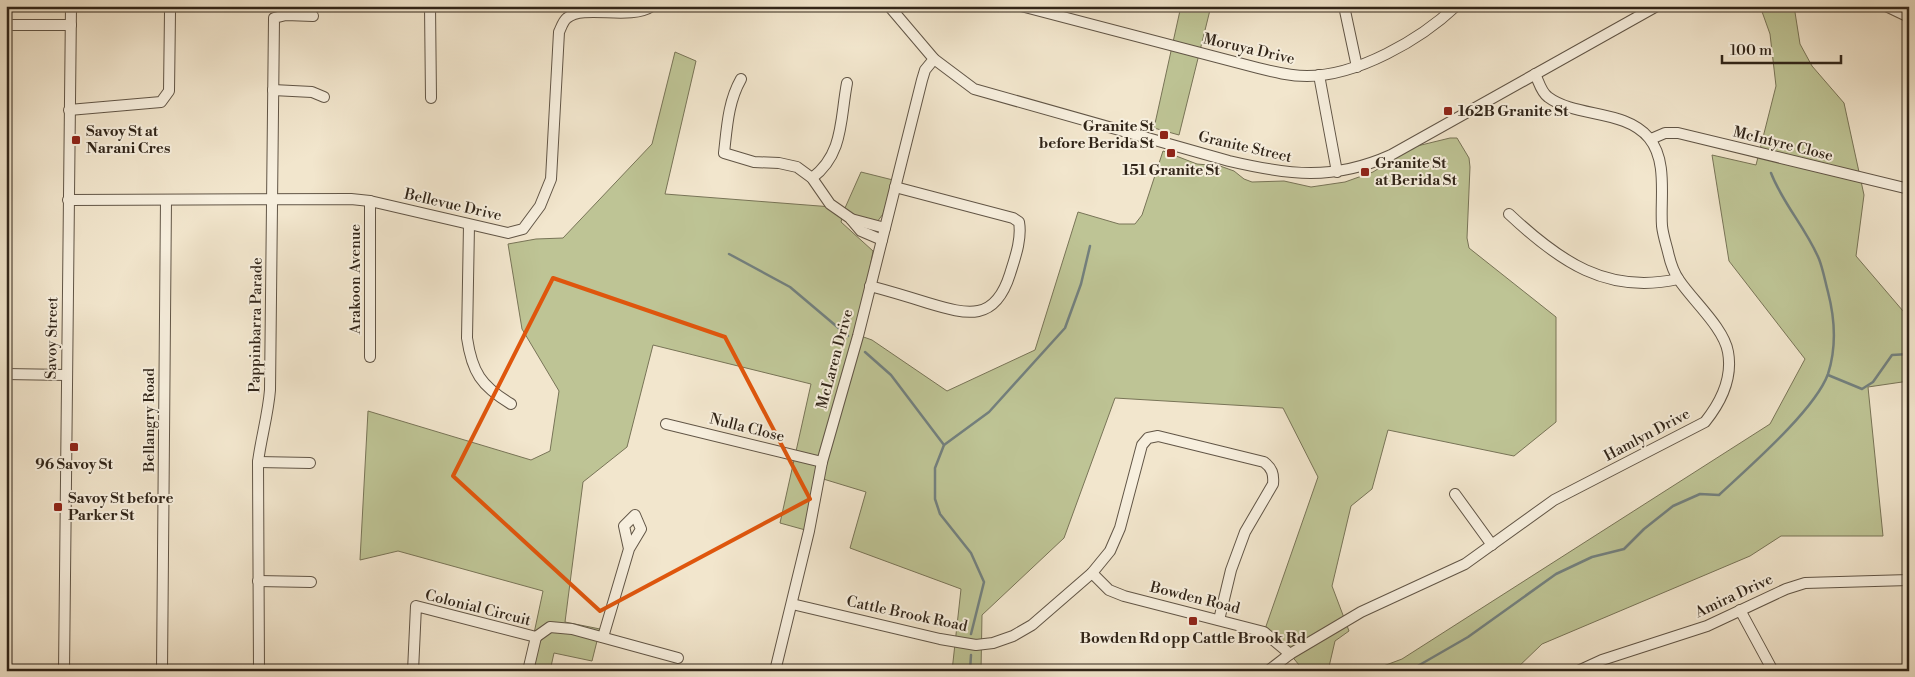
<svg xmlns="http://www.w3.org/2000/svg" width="1915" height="677" font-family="'Libre Bodoni',serif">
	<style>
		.green { fill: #bec495; stroke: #787457 }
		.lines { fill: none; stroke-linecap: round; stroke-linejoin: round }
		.stream { stroke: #73807e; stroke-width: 2.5 }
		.minor-casing { stroke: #615546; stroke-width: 12 }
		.minor { stroke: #f7efde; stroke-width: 10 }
		.marked { fill: none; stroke: #df560d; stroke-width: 4; stroke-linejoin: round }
		.poi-dot { fill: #8f2418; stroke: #f7efde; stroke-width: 2 }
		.labels { text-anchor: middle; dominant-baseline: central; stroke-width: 4; stroke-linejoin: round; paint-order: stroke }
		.street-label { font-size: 15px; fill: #312519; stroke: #f7efde }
		.poi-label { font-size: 15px; font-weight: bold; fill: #312519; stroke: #f7efde; text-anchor: start }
	</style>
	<rect width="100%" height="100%" fill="#f2e6cd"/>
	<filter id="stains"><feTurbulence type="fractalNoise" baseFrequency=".004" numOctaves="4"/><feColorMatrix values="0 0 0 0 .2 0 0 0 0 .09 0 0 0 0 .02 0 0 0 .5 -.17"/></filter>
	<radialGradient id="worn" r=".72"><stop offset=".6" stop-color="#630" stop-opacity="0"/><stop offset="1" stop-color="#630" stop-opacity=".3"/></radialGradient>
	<g class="green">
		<polygon points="1181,6 1211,6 1179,135 1154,128"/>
		<polygon points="1760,6 1794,6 1800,44 1812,66 1844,103 1864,195 1856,256 1909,318 1909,381 1868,387 1883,536 1781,536 1750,556 1542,644 1514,671 1370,671 1402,659 1770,424 1805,359 1729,261 1712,155 1756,165 1776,86 1770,34"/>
		<polygon points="675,52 696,61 665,194 845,208 861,172 893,180 883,214 877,222 849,213 845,209 841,222 873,251 858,335 872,340 947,391 1035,350 1078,212 1119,224 1135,224 1142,215 1163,151 1197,164 1220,166 1234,171 1244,179 1252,182 1284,181 1311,187 1345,182 1373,172 1413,147 1450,138 1457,138 1469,158 1470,167 1467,238 1469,248 1556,317 1556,422 1514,456 1388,430 1372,489 1351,506 1332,586 1349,631 1335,641 1328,671 1304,671 1290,654 1264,632 1318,477 1283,408 1115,398 1064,538 982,615 981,671 952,671 961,589 850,548 866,492 820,478 809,531 780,523 811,384 653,345 627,447 583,482 565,622 600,629 592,661 554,653 550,671 526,671 543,591 398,551 360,560 368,411 531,460 550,451 559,391 522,329 508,244 536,239 563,238 652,144"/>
	</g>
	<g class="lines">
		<g class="stream">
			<polyline points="729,254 790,287 848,336"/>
			<polyline points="865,352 891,375 944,445 935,468 935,499 940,514 971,553 984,582 971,634"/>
			<polyline points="1828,375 1862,389 1873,382 1892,355 1909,354"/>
			<polyline points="944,445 989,412 1065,328 1081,284 1090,246"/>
			<polyline points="970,671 971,655"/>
			<path d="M1409 671 1468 637 1556 574 1592 557 1624 549 1644 529 1673 506 1700 494 1719 495C1748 468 1815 410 1828 374 1837 346 1835 319 1828 292 1825 281 1823 269 1819 259 1806 228 1783 204 1771 173"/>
		</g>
		<g class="minor-casing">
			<g id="minor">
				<polyline points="430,6 431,98"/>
				<path d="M889 6 934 59 974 89 1229 161C1289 175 1333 181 1391 155L1657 6"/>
				<path d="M1021 6 1258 68C1274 72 1290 76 1307 76 1357 76 1420 40 1456 6"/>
				<polyline points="1344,6 1357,67"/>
				<polyline points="1886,6 1909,17"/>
				<polyline points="6,25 71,25"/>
				<polyline points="1319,75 1337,172"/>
				<path d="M741 79C728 102 727 127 724 153L754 162 779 163 797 167 812 178 830 204 850 218 861 231 882 240"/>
				<polyline points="273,90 312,92 324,97"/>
				<polyline points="69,110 161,102 169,91 170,12"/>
				<polyline points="1651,139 1665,133 1678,133 1909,189"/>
				<path d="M812 178C844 154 840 119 847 83"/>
				<path d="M68 200 351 199 370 201 508 233 523 229 540 206 551 179 559 32C561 28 563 21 567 18 584 4 630 21 652 6"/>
				<polyline points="370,201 370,357"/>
				<path d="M1509 214C1559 261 1607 295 1678 279"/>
				<polyline points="851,219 885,228"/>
				<path d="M469 225 467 338C472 372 481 386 511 404"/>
				<path d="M870 286C889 291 909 297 928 303 968 315 995 322 1010 274 1015 258 1022 239 1019 222L1013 218 895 187"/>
				<polyline points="6,374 66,375"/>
				<polyline points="666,424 822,462"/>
				<polyline points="258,462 310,463"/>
				<polyline points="1455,494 1492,545"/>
				<polyline points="1092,573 1109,590 1124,596 1264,632 1290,654"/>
				<polyline points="258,581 311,582"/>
				<path d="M792 604 940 639 976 645 993 643 1013 636 1032 625 1092 573 1110 551 1120 528 1142 445 1148 438 1158 436 1264 462C1272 468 1274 474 1273 484L1245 532 1231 570 1219 620"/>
				<polyline points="1740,610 1773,671"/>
				<polyline points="536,637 550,627 572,629 678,658"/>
				<polyline points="603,637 629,549 624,526 635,515 641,529 629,549"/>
				<polyline points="64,671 71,6"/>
				<polyline points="162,671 166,200"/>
				<path d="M259 671 258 462C261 438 268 415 270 390L274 18 286 15 313 16"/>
				<polyline points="413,671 416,606 536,637"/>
				<polyline points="528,671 536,637"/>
				<polyline points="775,671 809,531 822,462 858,336 922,80 925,70 934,59"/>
				<path d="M1268 671 1290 654 1361 612 1465 564 1554 500 1705 422C1721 402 1733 379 1728 352 1724 328 1693 301 1679 280 1674 273 1670 261 1668 252 1666 244 1663 235 1662 226 1660 199 1668 161 1649 138 1625 109 1576 118 1548 97 1541 92 1539 82 1535 74"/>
				<polyline points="1578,671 1602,660 1707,626 1786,589 1805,583 1909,580"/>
			</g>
		</g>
		<use href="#minor" class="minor"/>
	</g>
	<path class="marked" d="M553 278 725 337 810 499 600 611 453 476Z"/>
	<g class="poi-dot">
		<rect x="1443" y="106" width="10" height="10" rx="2.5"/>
		<rect x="1159" y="130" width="10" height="10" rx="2.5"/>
		<rect x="71" y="135" width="10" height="10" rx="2.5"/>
		<rect x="1166" y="148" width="10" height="10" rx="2.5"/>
		<rect x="1360" y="167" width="10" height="10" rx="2.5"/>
		<rect x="69" y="442" width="10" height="10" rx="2.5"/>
		<rect x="53" y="502" width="10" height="10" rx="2.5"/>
		<rect x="1188" y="616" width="10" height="10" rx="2.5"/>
	</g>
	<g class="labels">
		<g class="street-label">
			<text transform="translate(1249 49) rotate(13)">Moruya Drive</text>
			<text transform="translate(1783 144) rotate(14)">McIntyre Close</text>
			<text transform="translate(1245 147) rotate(13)">Granite Street</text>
			<text transform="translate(453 205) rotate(13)">Bellevue Drive</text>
			<text transform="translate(355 279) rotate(-90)">Arakoon Avenue</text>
			<text transform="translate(256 325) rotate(-89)">Pappinbarra Parade</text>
			<text transform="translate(52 338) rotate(-89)">Savoy Street</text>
			<text transform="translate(835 359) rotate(-75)">McLaren Drive</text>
			<text transform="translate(149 420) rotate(-90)">Bellangry Road</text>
			<text transform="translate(747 428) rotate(14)">Nulla Close</text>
			<text transform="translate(1647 435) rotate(-28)">Hamlyn Drive</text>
			<text transform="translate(1734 596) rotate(-25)">Amira Drive</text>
			<text transform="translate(1195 598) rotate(14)">Bowden Road</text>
			<text transform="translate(478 608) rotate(14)">Colonial Circuit</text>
			<text transform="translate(907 614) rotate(12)">Cattle Brook Road</text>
		</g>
		<g class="poi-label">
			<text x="1458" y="111">162B Granite St</text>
			<text x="1154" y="126" text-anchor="end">Granite St<tspan x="1154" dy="17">before Berida St</tspan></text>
			<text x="86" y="131">Savoy St at<tspan x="86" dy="17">Narani Cres</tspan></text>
			<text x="1375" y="163">Granite St<tspan x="1375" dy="17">at Berida St</tspan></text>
			<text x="1171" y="170" text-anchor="middle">151 Granite St</text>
			<text x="74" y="464" text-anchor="middle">96 Savoy St</text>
			<text x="68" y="498">Savoy St before<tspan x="68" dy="17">Parker St</tspan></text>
			<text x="1193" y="638" text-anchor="middle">Bowden Rd opp Cattle Brook Rd</text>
		</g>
	</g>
	<rect width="1915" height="677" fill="none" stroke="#f2e6cd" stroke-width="25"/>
	<rect x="8" y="8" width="1900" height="662" fill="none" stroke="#312519" stroke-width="2.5"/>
	<rect x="12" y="12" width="1890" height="652" fill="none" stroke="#312519"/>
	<path d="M1722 55v8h119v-8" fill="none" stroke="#312519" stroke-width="2.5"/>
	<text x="1730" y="55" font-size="15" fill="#312519" stroke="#f7efde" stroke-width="4" paint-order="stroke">100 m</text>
	<rect width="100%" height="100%" filter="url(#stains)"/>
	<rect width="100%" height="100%" fill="url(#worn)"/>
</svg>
